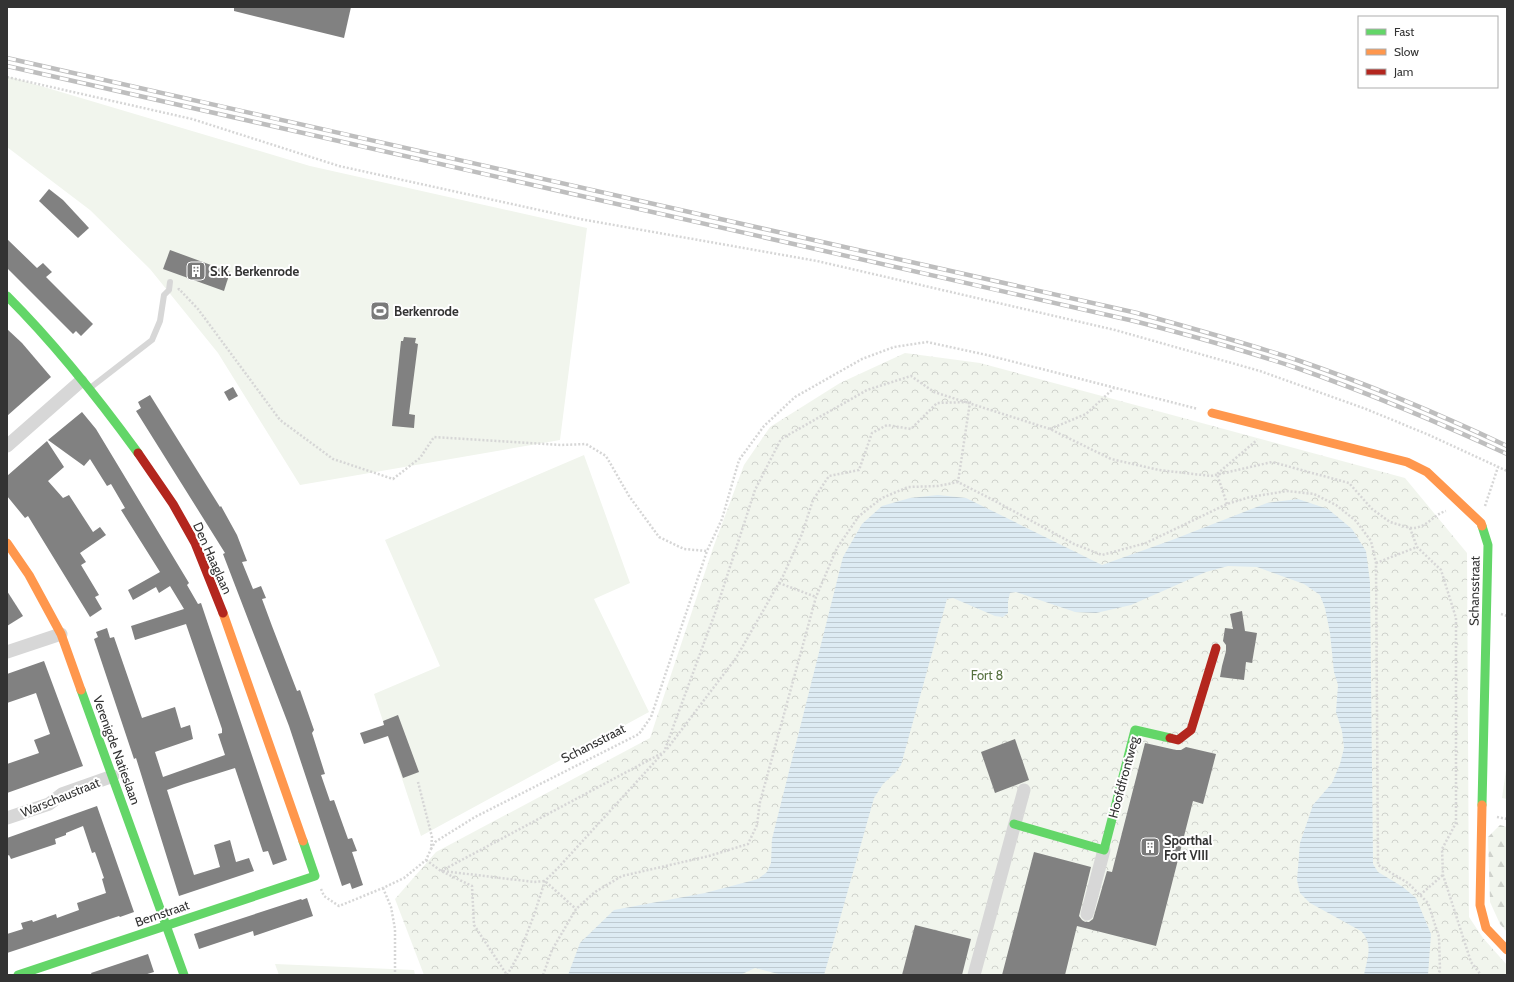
<svg xmlns="http://www.w3.org/2000/svg" width="1514" height="982" font-family="Cabin,sans-serif">
	<style>
		.grass { fill: #f1f5ed }
		.forest { fill: url(#forest-firs) }
		.park { fill: url(#park-crowns) }
		.water { fill: url(#water-rules) }
		.building { fill: #818181 }
		.lines { fill: none; stroke-linecap: round; stroke-linejoin: round }
		.path { stroke: #d6d6d6; stroke-width: 2.5; stroke-dasharray: 2 2; stroke-linecap: butt }
		.lane { stroke: #d7d7d7; stroke-width: 6 }
		.street { stroke: #d7d7d7; stroke-width: 13 }
		.fast { stroke: #63d668; stroke-width: 9 }
		.slow { stroke: #ff974d; stroke-width: 9 }
		.jam { stroke: #b3261e; stroke-width: 9 }
		.rail-casing { stroke: #bebebe; stroke-width: 4.5 }
		.rail { stroke: #fff; stroke-width: 3; stroke-dasharray: 9; stroke-linecap: butt }
		.labels { text-anchor: middle; dominant-baseline: central; stroke-width: 4; stroke-linejoin: round; paint-order: stroke }
		.poi-label { font-size: 13px; font-weight: bold; fill: #333; stroke: #fff; text-anchor: start }
		.street-label { font-size: 13px; fill: #333; stroke: #fff }
		.park-label { font-size: 13px; fill: #56703f; stroke: #fff }
	</style>
	<defs>
		<pattern id="forest-firs" width="22" height="20" patternUnits="userSpaceOnUse"><rect width="22" height="20" fill="#f1f5ed"/><path d="M5 1l3.5 6h-7zM16 11l3.5 6h-7z" fill="#cfd2cc"/></pattern>
		<pattern id="park-crowns" width="20" height="18" patternUnits="userSpaceOnUse"><rect width="20" height="18" fill="#f1f5ed"/><path d="M2 6a3 3 0 1 1 6 0M12 15a3 3 0 1 1 6 0" fill="none" stroke="#cfd2cc"/></pattern>
		<pattern id="water-rules" width="6" height="5" patternUnits="userSpaceOnUse"><rect width="6" height="5" fill="#ddebf3"/><path d="M0 2.5h6" fill="none" stroke="#becad1"/></pattern>
	</defs>
	<rect width="100%" height="100%" fill="#fff"/>
	<g class="grass">
		<polygon points="7,76 310,166 587,228 560,440 300,485 218,353 150,269 90,210 7,147"/>
		<polygon points="584,455 630,583 594,599 649,712 421,836 374,694 440,666 385,540"/>
		<polygon points="1507,763 1507,799 1502,798"/>
		<polygon points="275,964 414,970 415,975 279,975"/>
	</g>
	<polygon class="forest" points="1500,825 1507,827 1507,932 1500,924 1490,902 1488,837"/>
	<polygon class="park" points="905,353 980,363 1405,478 1467,553 1469,917 1483,938 1507,965 1507,975 424,975 395,899 436,852 650,738 713,548 744,465 770,427 840,383"/>
	<path class="water" d="M938 495 966 498 1102 565 1172 540 1267 503 1298 499 1328 509 1352 529 1366 551 1370 582 1373 864 1378 872 1403 887 1416 898 1431 934 1428 975H1364C1367 958 1374 945 1361 931L1310 903 1300 893 1297 880 1300 843 1313 805 1332 783 1340 764 1344 748 1342 731 1336 712 1338 685 1334 672 1330 633 1325 608 1320 595 1304 584 1257 567 1228 566 1206 572 1131 605 1096 613 1075 612 1016 592 1010 593 1008 601V613L1003 617 995 616 953 598 947 599 901 765 895 773 883 784 874 798 824 975H782L755 968 740 975H568L580 943 614 910 705 893 758 879 767 872 771 863 772 839 843 557 862 524 882 506 910 498Z"/>
	<g class="building">
		<polygon points="234,7 351,7 344,38 234,11"/>
		<polygon points="49,189 63,200 89,228 78,238 39,201"/>
		<polygon points="7,239 37,268 43,263 52,272 46,277 93,324 81,336 76,331 73,334 7,268"/>
		<polygon points="170,250 230,272 224,291 163,269"/>
		<polygon points="7,329 22,343 51,377 7,416"/>
		<polygon points="404,337 416,338 415,343 418,344 409,414 415,415 414,428 392,426 401,341 403,341"/>
		<polygon points="233,387 238,396 229,401 224,392"/>
		<polygon points="150,395 220,507 221,506 237,535 247,561 242,562 253,589 261,586 266,598 262,599 272,626 297,691 300,690 314,730 312,733 325,774 321,775 330,801 334,800 348,839 352,838 357,851 352,852 363,885 352,889 350,883 342,886 289,726 223,554 225,553 136,411 141,408 138,402"/>
		<polygon points="82,412 96,429 189,583 187,585 198,604 201,603 287,860 273,865 268,851 263,852 235,768 184,784 167,790 194,875 220,867 214,845 230,840 236,862 249,858 254,871 179,896 136,758 134,759 94,639 98,637 96,632 107,628 110,638 114,637 142,718 175,707 181,728 190,725 193,739 155,752 163,777 225,755 218,734 222,733 222,729 186,624 135,640 131,626 184,609 170,586 159,593 156,587 133,600 128,590 160,572 121,510 125,508 111,484 107,486 90,459 84,466 48,440"/>
		<polygon points="47,441 64,467 48,481 63,498 69,495 93,532 100,527 106,535 80,553 86,562 81,565 99,595 95,597 102,609 90,617 28,516 25,518 7,496 7,476"/>
		<polygon points="7,591 23,616 7,626"/>
		<polygon points="1242,611 1245,631 1257,633 1252,663 1246,662 1244,680 1220,677 1222,666 1226,651 1226,645 1223,641 1225,628 1233,629 1230,614"/>
		<polygon points="44,661 83,766 7,793 7,764 39,753 34,740 50,734 36,693 7,703 7,674"/>
		<polygon points="398,715 419,772 403,778 388,736 364,744 360,733 384,725 383,721"/>
		<polygon points="1015,739 1029,780 995,793 981,752"/>
		<polygon points="1145,743 1176,750 1181,750 1186,747 1216,754 1203,804 1193,801 1156,946 1077,926 1065,975 1002,975 1034,852 1091,867 1079,916 1082,920 1085,922 1089,922 1093,919 1107,871 1112,872"/>
		<polygon points="97,806 134,912 120,917 119,916 7,953 7,934 23,929 21,923 32,920 33,922 56,914 57,918 79,910 77,903 106,893 102,879 104,878 95,852 92,853 83,826 66,833 66,835 55,839 56,844 11,859 9,855 7,856 7,838"/>
		<polygon points="307,898 313,916 254,936 253,931 199,949 194,934 301,899 302,900"/>
		<polygon points="915,925 971,939 962,975 902,975"/>
		<polygon points="148,954 154,972 144,975 92,975 91,973"/>
	</g>
	<g class="lines">
		<g class="path">
			<polyline points="7,77 192,119 339,166 580,219 817,261 1115,330 1260,371 1366,409 1429,435 1507,471"/>
			<polyline points="178,290 179,289 198,309 280,420 333,459 393,479 420,458 434,437 561,445 586,444 606,456 629,496 659,537 684,549 707,551 722,519 739,460 764,426 795,397 862,359 894,347 927,342 987,355 1198,409"/>
			<polyline points="1050,429 1086,414 1114,388"/>
			<polyline points="1227,504 1217,474 1257,440"/>
			<polyline points="1485,506 1498,467"/>
			<path d="M1410 528C1427 529 1432 515 1446 511"/>
			<polyline points="1376,563 1417,547"/>
			<polyline points="779,583 816,597"/>
			<polyline points="1501,614 1507,616"/>
			<polyline points="667,749 736,658 783,576 802,534 813,500 829,476 859,470 872,433 887,425 911,429 937,403 970,402 958,482"/>
			<polyline points="1497,817 1507,819"/>
			<polyline points="431,849 435,842 475,817 639,734 651,717 707,551"/>
			<polyline points="426,860 441,871 472,886 474,925 507,975"/>
			<polyline points="441,871 664,752 715,613 755,490 781,439 867,390 911,376 934,392 1050,429 1111,459 1159,470 1211,476 1272,462 1349,483 1372,509 1390,522 1410,528 1417,547 1441,570 1456,618 1456,823 1442,849 1443,875 1471,962 1481,975"/>
			<polyline points="443,871 534,882 545,881 576,909"/>
			<polyline points="383,888 391,907 395,929 395,975"/>
			<polyline points="321,889 324,896 339,906 383,888 404,878 426,860 431,849 432,837 418,782"/>
			<polyline points="1420,895 1443,875"/>
			<polyline points="507,975 519,954 534,915 545,881 558,868 662,754"/>
			<polyline points="543,975 552,950 576,909 595,892 622,876 709,856 748,844 757,825 760,802 816,597 837,548 859,516 882,498 908,487 938,486 958,482 995,501 1074,544 1102,555 1146,543 1227,504 1250,497 1287,491 1314,494 1336,505 1356,521 1371,541 1376,563 1378,865 1408,883 1428,903 1439,937 1440,970 1438,975"/>
		</g>
		<polyline class="lane" points="90,388 152,340 160,321 164,295 169,290 170,282"/>
		<g class="street">
			<polyline points="7,446 81,381"/>
			<polyline points="7,652 61,634"/>
			<polyline points="7,818 49,804 62,794 113,776"/>
			<polyline points="1087,914 1104,850"/>
			<polyline points="974,975 1024,790"/>
		</g>
		<g class="fast">
			<path d="M7 296C55 344 98 398 138 453"/>
			<polyline points="1482,526 1488,545 1482,805"/>
			<polyline points="81,690 184,975"/>
			<polyline points="1014,824 1104,850 1135,730 1170,738"/>
			<polyline points="18,975 315,876 303,841"/>
		</g>
		<g class="slow">
			<polyline points="1212,413 1407,462 1427,472 1481,523 1482,526"/>
			<polyline points="7,543 29,575 61,634 81,690"/>
			<polyline points="223,613 303,841"/>
			<polyline points="1482,805 1480,905 1486,928 1507,950"/>
		</g>
		<g class="jam">
			<polyline points="138,453 173,504 195,543 223,613"/>
			<polyline points="1170,738 1178,740 1191,730 1216,648"/>
		</g>
		<g class="rail-casing">
			<g id="rail">
				<path d="M7 58 1137 313C1191 328 1246 343 1300 361 1370 385 1439 414 1507 446"/>
				<path d="M7 66 1134 321C1189 335 1243 350 1297 368 1368 393 1438 422 1507 454"/>
			</g>
		</g>
		<use href="#rail" class="rail"/>
	</g>
	<defs>
		<g id="building-square" transform="scale(1)"><rect x="-9" y="-9" width="18" height="18" rx="4" fill="#7a7a7a" stroke="#fff"/><path d="M-4-6H4V6H1V3H-1V6H-4ZM-2.5-4.3h1.7v1.8h-1.7ZM.8-4.3h1.7v1.8H.8ZM-2.5-1h1.7V.8h-1.7ZM.8-1h1.7V.8H.8Z" fill="#fff"/></g>
		<g id="stadium-square" transform="scale(1)"><rect x="-9" y="-9" width="18" height="18" rx="4" fill="#7a7a7a" stroke="#fff"/><path d="M0-5a6.5 5 0 1 0 0 10a6.5 5 0 1 0 0-10ZM-3.5-1.8h7v3.6h-7Z" fill="#fff"/></g>
	</defs>
	<g fill-rule="evenodd">
		<use href="#building-square" x="196" y="271"/>
		<use href="#stadium-square" x="380" y="311"/>
		<use href="#building-square" x="1150" y="847"/>
	</g>
	<g class="labels">
		<g class="poi-label">
			<text x="210" y="271">S.K. Berkenrode</text>
			<text x="394" y="311">Berkenrode</text>
			<text x="1164" y="840">Sporthal<tspan x="1164" dy="15">Fort VIII</tspan></text>
		</g>
		<g class="street-label">
			<text transform="translate(213 558) rotate(66)">Den Haaglaan</text>
			<text transform="translate(1474 591) rotate(-89)">Schansstraat</text>
			<text transform="translate(593 743) rotate(-27)">Schansstraat</text>
			<text transform="translate(117 750) rotate(70)">Verenigde Natieslaan</text>
			<text transform="translate(1123 777) rotate(-75)">Hoofdfrontweg</text>
			<text transform="translate(60 797) rotate(-22)">Warschaustraat</text>
			<text transform="translate(162 913) rotate(-19)">Bernstraat</text>
		</g>
		<g class="park-label">
			<text x="987" y="675">Fort 8</text>
		</g>
	</g>
	<rect width="1514" height="982" fill="none" stroke="#333333" stroke-width="16"/>
	<rect x="1358" y="16" width="140" height="72" fill="#ffffff" stroke="#adadad"/>
	<rect x="1366" y="29" width="20" height="6" fill="#63d668" stroke="#adadad"/>
	<text x="1394" y="36" font-size="12" fill="#333333">Fast</text>
	<rect x="1366" y="49" width="20" height="6" fill="#ff974d" stroke="#adadad"/>
	<text x="1394" y="56" font-size="12" fill="#333333">Slow</text>
	<rect x="1366" y="69" width="20" height="6" fill="#b3261e" stroke="#adadad"/>
	<text x="1394" y="76" font-size="12" fill="#333333">Jam</text>
</svg>
